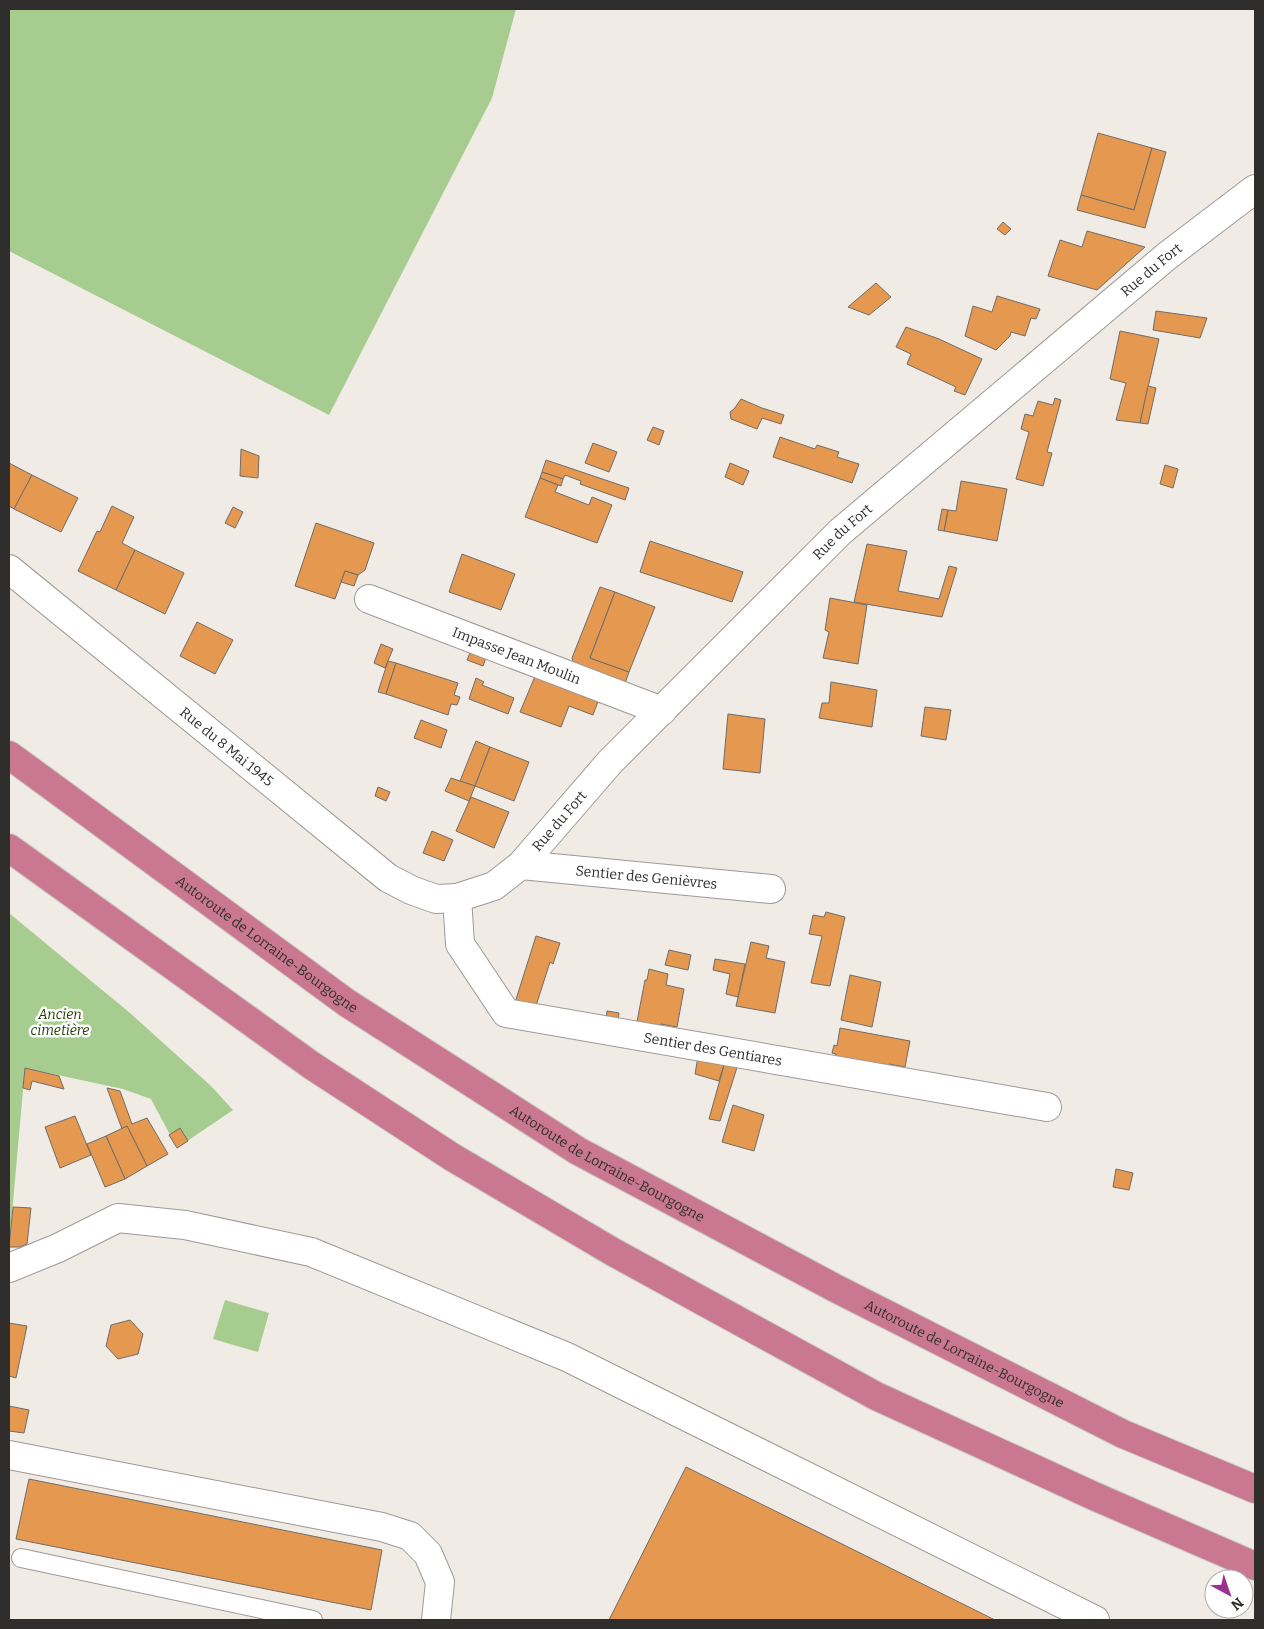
<svg xmlns="http://www.w3.org/2000/svg" width="1264" height="1629" font-family="Bitter,serif">
	<style>
		.green { fill: #a7cc8f }
		.building { fill: #e49850; stroke: #716c68 }
		.lines { fill: none; stroke-linecap: round; stroke-linejoin: round }
		.lane-casing { stroke: #9f9995; stroke-width: 20 }
		.street-casing { stroke: #9f9995; stroke-width: 30 }
		.highway-casing { stroke: #c9c9c8; stroke-width: 30 }
		.lane { stroke: #fff; stroke-width: 18 }
		.street { stroke: #fff; stroke-width: 28 }
		.highway { stroke: #ca7892; stroke-width: 28 }
		.labels { text-anchor: middle; dominant-baseline: central; stroke-width: 5; stroke-linejoin: round; paint-order: stroke }
		.street-label { font-size: 14px; fill: #302e2c; stroke: #fff }
		.park-label { font-size: 14px; font-style: italic; fill: #1e3c00; stroke: #fff }
	</style>
	<rect width="100%" height="100%" fill="#f1ebe6"/>
	<g class="green">
		<polygon points="9,9 516,9 492,98 329,415 9,251"/>
		<polygon points="9,913 130,1013 211,1086 233,1110 177,1148 151,1099 123,1089 25,1068 9,1247"/>
		<polygon points="225,1300 269,1313 258,1352 213,1339"/>
	</g>
	<g class="building">
		<polygon points="1098,133 1152,148 1134,210 1081,195"/>
		<polygon points="1152,148 1166,152 1145,228 1077,210 1081,195 1134,210"/>
		<polygon points="1003,222 1011,229 1005,235 997,229"/>
		<polygon points="1087,231 1145,247 1097,290 1048,276 1060,240 1082,247"/>
		<polygon points="876,283 891,297 869,315 848,307"/>
		<polygon points="997,296 1040,309 1036,319 1031,318 1025,336 1011,332 1010,336 996,350 965,336 973,306 992,312"/>
		<polygon points="1156,311 1207,318 1200,338 1153,330"/>
		<polygon points="906,327 939,339 982,359 965,395 954,391 956,387 907,364 911,354 896,347"/>
		<polygon points="1120,331 1159,339 1140,423 1116,420 1126,383 1110,379"/>
		<polygon points="1148,386 1156,388 1148,424 1140,423"/>
		<polygon points="1055,398 1061,400 1047,452 1052,453 1043,486 1016,479 1029,432 1021,429 1025,414 1033,416 1038,401 1053,405"/>
		<polygon points="741,399 762,408 784,415 781,424 762,418 757,429 731,419 730,412 734,409"/>
		<polygon points="653,427 664,431 659,445 647,440"/>
		<polygon points="780,437 815,449 817,445 839,452 837,457 859,464 852,483 773,457"/>
		<polygon points="593,443 617,452 609,472 585,463"/>
		<polygon points="241,449 259,456 258,478 240,476"/>
		<polygon points="546,460 629,488 625,500 580,484 581,481 565,475 563,479 542,472"/>
		<polygon points="9,463 32,475 14,509 9,506"/>
		<polygon points="730,463 749,471 743,485 725,477"/>
		<polygon points="1165,465 1178,469 1173,488 1160,484"/>
		<polygon points="542,472 563,479 561,486 540,478"/>
		<polygon points="32,475 78,498 61,532 14,509"/>
		<polygon points="540,478 558,485 555,492 589,505 592,497 612,505 597,543 525,517"/>
		<polygon points="961,481 1007,489 997,541 944,531 948,510 956,511"/>
		<polygon points="112,506 134,517 122,543 135,550 116,590 78,571 97,531 100,532"/>
		<polygon points="233,507 243,512 235,528 225,523"/>
		<polygon points="942,509 948,510 944,531 938,530"/>
		<polygon points="316,523 374,543 365,570 358,575 345,571 335,599 295,586"/>
		<polygon points="650,541 743,572 732,602 640,572"/>
		<polygon points="867,544 907,551 898,591 939,599 949,566 957,568 942,617 854,602"/>
		<polygon points="135,550 184,573 165,614 116,590"/>
		<polygon points="462,554 515,574 501,610 449,592"/>
		<polygon points="345,571 358,575 354,586 341,582"/>
		<polygon points="600,587 615,592 590,658 629,672 624,686 575,667 572,658"/>
		<polygon points="615,592 655,607 629,672 590,658"/>
		<polygon points="830,598 867,605 858,664 823,658 829,632 825,630"/>
		<polygon points="197,622 233,640 215,674 180,656"/>
		<polygon points="381,644 393,649 385,668 374,663"/>
		<polygon points="473,646 488,652 483,666 467,660"/>
		<polygon points="388,661 396,663 386,694 378,692"/>
		<polygon points="396,663 458,683 454,695 460,697 457,705 451,704 448,715 386,694"/>
		<polygon points="536,674 600,696 593,715 569,706 561,727 520,712"/>
		<polygon points="476,678 484,682 482,685 514,698 508,714 469,699"/>
		<polygon points="831,682 877,690 872,727 819,718 822,703 829,703"/>
		<polygon points="925,707 951,710 946,740 921,736"/>
		<polygon points="728,714 765,719 760,773 723,769"/>
		<polygon points="421,720 447,730 441,748 414,738"/>
		<polygon points="476,741 490,747 475,786 460,781"/>
		<polygon points="490,747 529,762 514,801 475,786"/>
		<polygon points="451,778 475,786 469,801 445,791"/>
		<polygon points="378,787 390,792 386,801 375,796"/>
		<polygon points="471,797 509,812 494,848 456,831"/>
		<polygon points="432,831 453,840 444,861 423,853"/>
		<polygon points="826,912 845,917 830,986 811,983 822,936 809,934 813,915 824,917"/>
		<polygon points="536,936 560,943 553,964 550,962 534,1012 513,1009"/>
		<polygon points="751,942 769,946 766,958 785,962 775,1013 736,1006"/>
		<polygon points="669,950 691,955 688,970 665,965"/>
		<polygon points="715,959 745,964 738,997 726,994 730,974 713,970"/>
		<polygon points="649,969 668,974 666,985 684,989 677,1027 661,1024 659,1036 635,1032 645,980 647,980"/>
		<polygon points="850,975 881,982 872,1027 841,1020"/>
		<polygon points="607,1011 619,1013 618,1022 606,1020"/>
		<polygon points="840,1028 910,1041 905,1067 889,1064 888,1069 835,1058 836,1054 832,1053 834,1045 837,1046"/>
		<polygon points="699,1051 726,1058 719,1081 695,1074"/>
		<polygon points="726,1058 740,1058 720,1121 709,1119"/>
		<polygon points="25,1068 59,1076 64,1089 32,1081 30,1090 23,1088"/>
		<polygon points="107,1088 120,1091 132,1124 147,1118 168,1154 147,1166 127,1126 122,1129"/>
		<polygon points="733,1105 764,1115 754,1151 722,1142"/>
		<polygon points="75,1116 91,1155 60,1168 45,1127"/>
		<polygon points="127,1126 147,1166 125,1179 106,1136"/>
		<polygon points="180,1128 188,1141 177,1148 169,1135"/>
		<polygon points="106,1136 125,1179 105,1187 87,1144"/>
		<polygon points="1116,1169 1133,1173 1129,1190 1113,1187"/>
		<polygon points="13,1207 31,1208 27,1244 20,1247 9,1247"/>
		<polygon points="130,1320 143,1334 138,1354 118,1359 106,1346 111,1325"/>
		<polygon points="9,1323 27,1326 16,1378 9,1376"/>
		<polygon points="9,1406 29,1410 24,1433 9,1431"/>
		<polygon points="686,1467 830,1538 995,1620 609,1620"/>
		<polygon points="29,1479 382,1550 371,1610 16,1539"/>
	</g>
	<g class="lines">
		<g class="lane-casing">
			<polyline id="lane" points="21,1558 313,1620"/>
		</g>
		<g class="street-casing">
			<g id="street">
				<path id="s1" d="M9 569 388 878 411 890 436 899 457 898 494 886 521 865 610 762 840 532 1167 256 1255 189"/>
				<path id="s2" d="M369 599 662 711"/>
				<path id="s3" d="M521 865 771 889"/>
				<path id="s4" d="M457 898 460 944 506 1013 1047 1107"/>
				<polyline points="9,1268 58,1248 118,1218 185,1225 311,1252 567,1357 1095,1620"/>
				<polyline points="9,1455 382,1527 410,1536 428,1554 440,1582 436,1620"/>
			</g>
		</g>
		<g class="highway-casing">
			<g id="highway">
				<path id="s5" d="M9 755 347 1003 578 1151 835 1288 1123 1434 1255 1489"/>
				<polyline points="9,848 311,1065 452,1157 613,1252 876,1396 1096,1497 1255,1566"/>
			</g>
		</g>
		<use href="#lane" class="lane"/>
		<use href="#street" class="street"/>
		<use href="#highway" class="highway"/>
	</g>
	<g class="labels">
		<g class="street-label">
			<text stroke="none"><textPath href="#s1" startOffset="1504">Rue du Fort</textPath></text>
			<text stroke="none"><textPath href="#s1" startOffset="1099">Rue du Fort</textPath></text>
			<text stroke="none"><textPath href="#s2" startOffset="158">Impasse Jean Moulin</textPath></text>
			<text stroke="none"><textPath href="#s1" startOffset="281">Rue du 8 Mai 1945</textPath></text>
			<text stroke="none"><textPath href="#s1" startOffset="694">Rue du Fort</textPath></text>
			<text stroke="none"><textPath href="#s3" startOffset="126">Sentier des Genièvres</textPath></text>
			<text stroke="none"><textPath href="#s5" startOffset="320">Autoroute de Lorraine-Bourgogne</textPath></text>
			<text stroke="none"><textPath href="#s4" startOffset="339">Sentier des Gentiares</textPath></text>
			<text stroke="none"><textPath href="#s5" startOffset="725">Autoroute de Lorraine-Bourgogne</textPath></text>
			<text stroke="none"><textPath href="#s5" startOffset="1130">Autoroute de Lorraine-Bourgogne</textPath></text>
		</g>
		<g class="park-label">
			<text x="60" y="1014">Ancien<tspan x="60" dy="16">cimetière</tspan></text>
		</g>
	</g>
	<rect width="1264" height="1629" fill="none" stroke="#302e2c" stroke-width="20"/>
	<g transform="translate(1229 1594) rotate(140)"><circle r="24" fill="#ffffff" stroke="#acabab"/>
	<path d="M0-4L9 19L0 12L-9 19Z" fill="#9c3192"/>
	<text y="-8" font-size="14" font-weight="bold" text-anchor="middle" fill="#302e2c">N</text>
	</g>
</svg>
